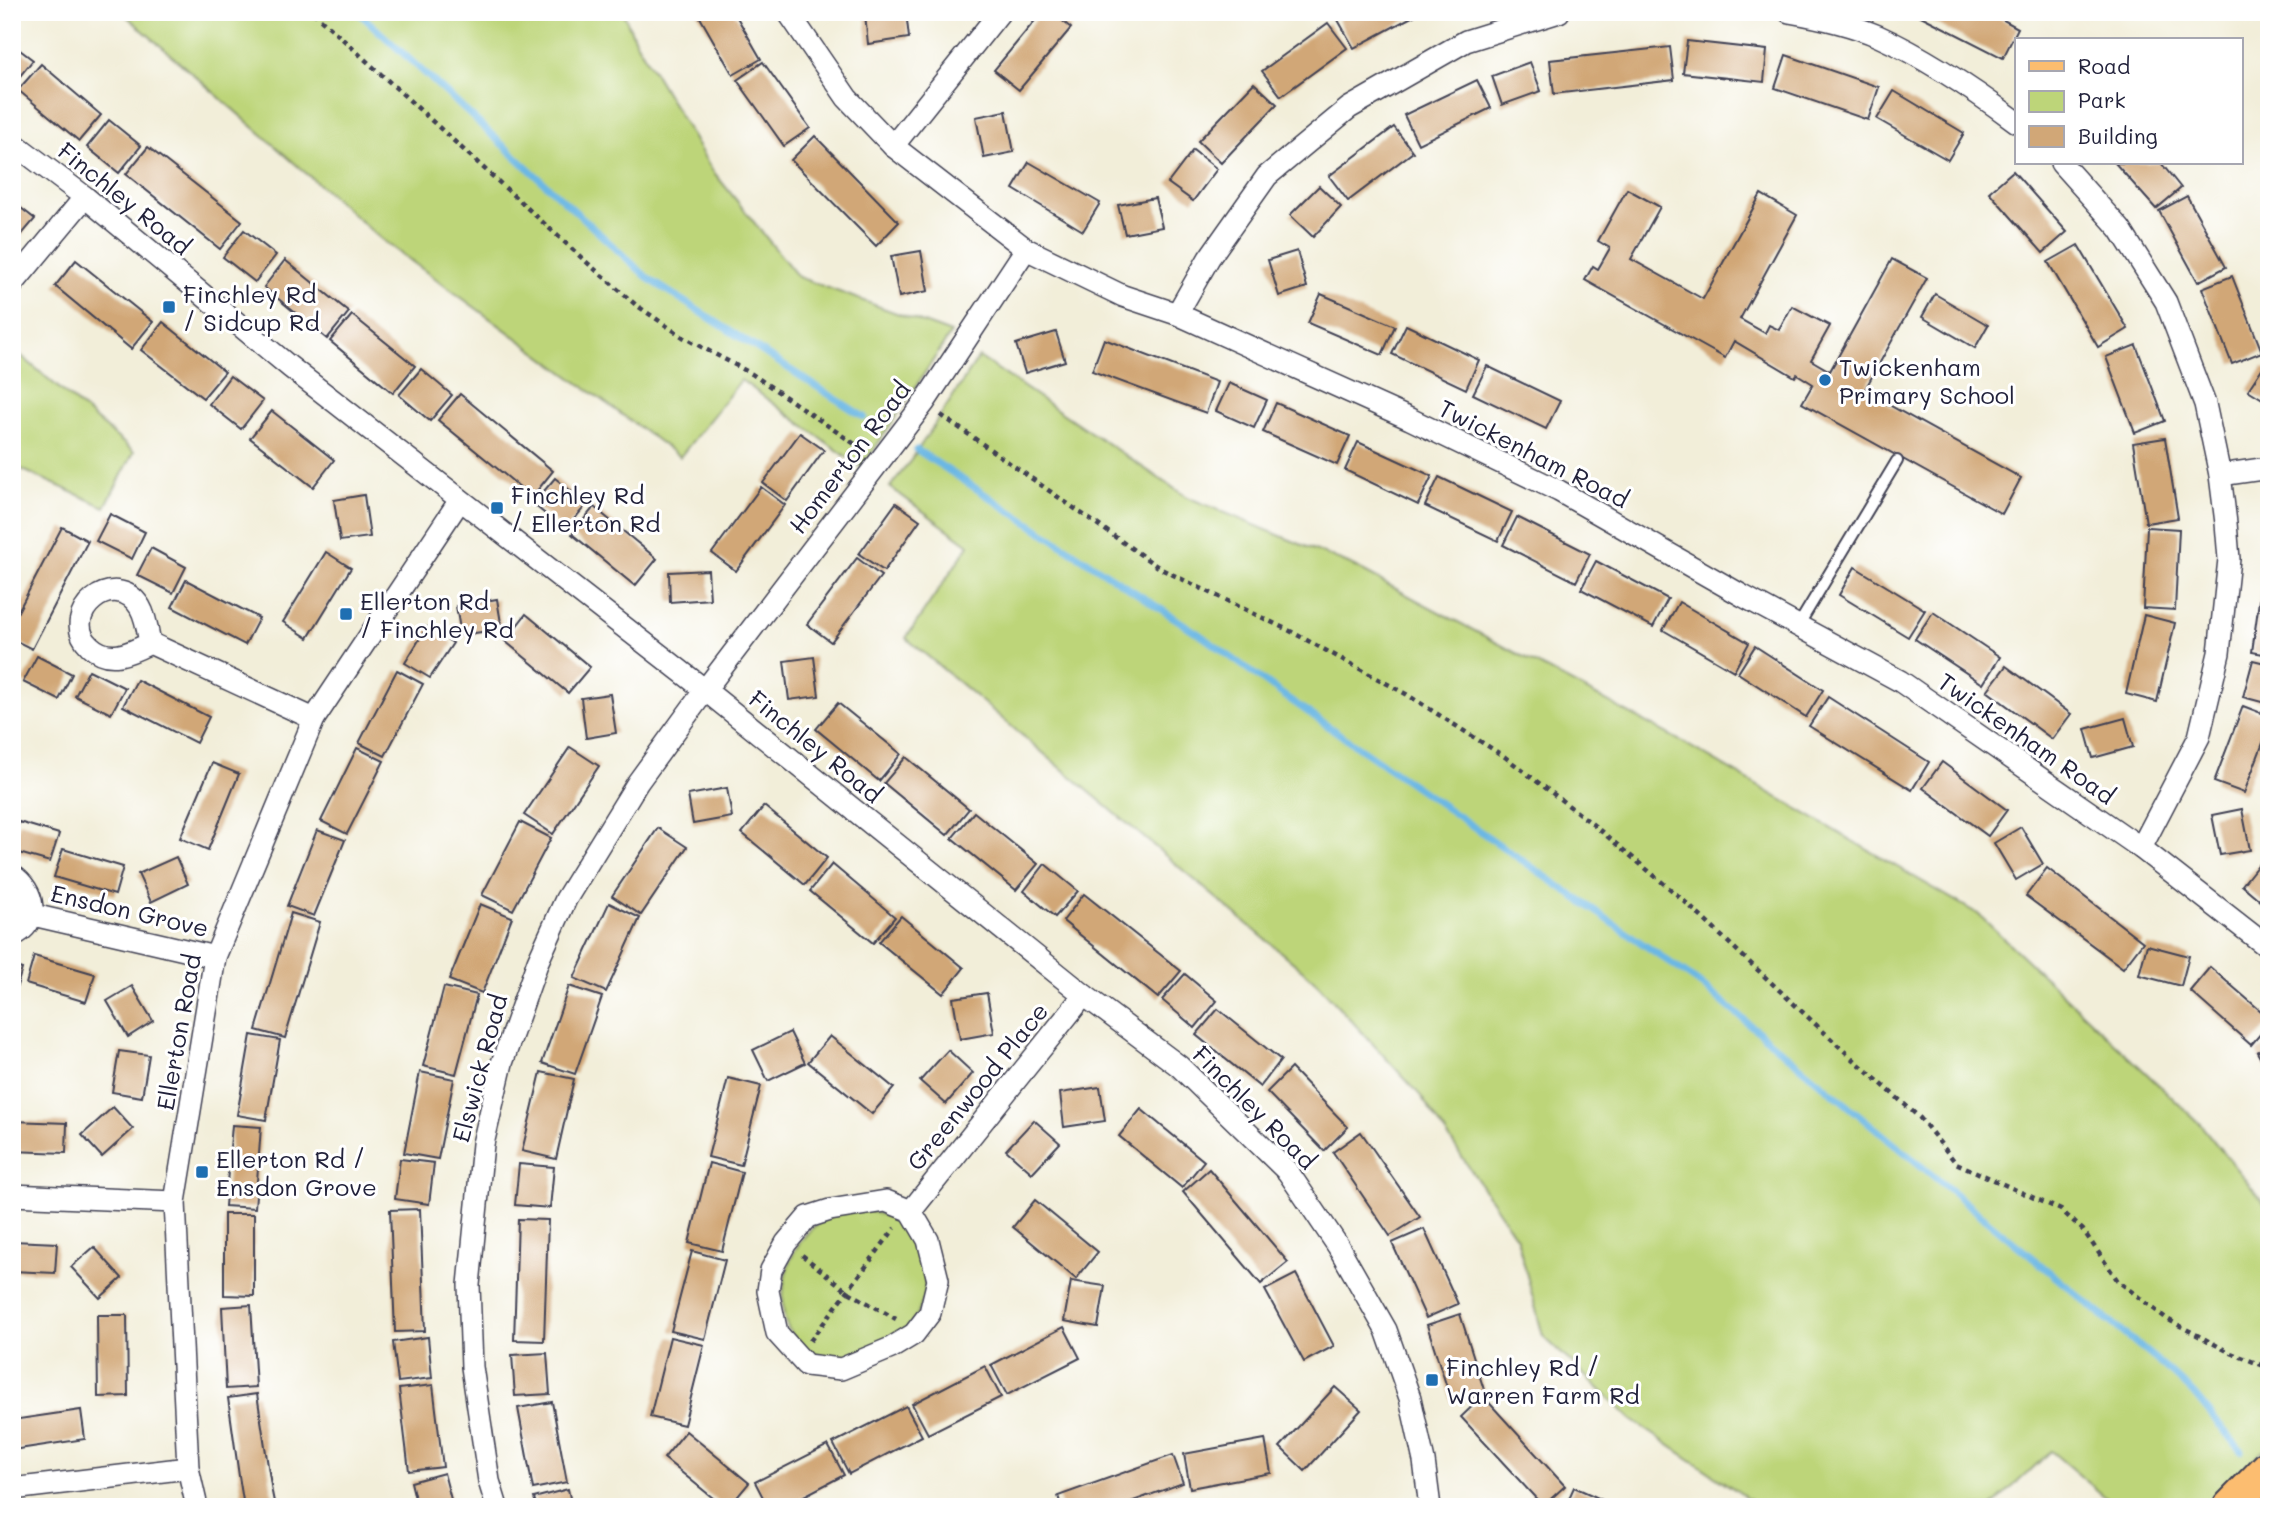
<svg xmlns="http://www.w3.org/2000/svg" width="2281" height="1519" font-family="Mali,sans-serif">
	<style>
		.green { fill: #bdd579; stroke: #707c5a; stroke-width: 2 }
		.lines { fill: none; stroke-linecap: round; stroke-linejoin: round }
		.stream { stroke: #6bb7e4; stroke-width: 7 }
		.building { fill: #d1a777 }
		.service-casing { stroke: #414153; stroke-width: 14 }
		.minor-casing { stroke: #414153; stroke-width: 24 }
		.primary-casing { stroke: #414153; stroke-width: 37 }
		.path { stroke: #414153; stroke-width: 4.5; stroke-dasharray: 5 5; stroke-linecap: butt }
		.service { stroke: #fff; stroke-width: 10 }
		.minor { stroke: #fff; stroke-width: 21 }
		.primary { stroke: #fcbd6f; stroke-width: 33 }
		.poi-dot { fill: #1f6fb2; stroke: #fff; stroke-width: 2.5 }
		.labels { text-anchor: middle; dominant-baseline: central; stroke-width: 6; stroke-linejoin: round; paint-order: stroke }
		.street-label { font-size: 24px; fill: #22223b; stroke: #fff }
		.poi-label { font-size: 24px; fill: #22223b; stroke: #fff; text-anchor: start }
	</style>
	<rect width="100%" height="100%" fill="#fff"/>
	<filter id="ink" filterUnits="userSpaceOnUse"><feTurbulence type="fractalNoise" baseFrequency=".0143" numOctaves="2"/><feDisplacementMap in="SourceGraphic" scale="14" xChannelSelector="R" yChannelSelector="G"/><feConvolveMatrix kernelMatrix="1 2 1 2 8 2 1 2 1" color-interpolation-filters="sRGB"/></filter>
	<filter id="wash" filterUnits="userSpaceOnUse"><feTurbulence type="fractalNoise" baseFrequency=".00686" numOctaves="4" result="noise"/><feDisplacementMap in="SourceGraphic" scale="28" xChannelSelector="R" yChannelSelector="G"/><feGaussianBlur stdDeviation="1.57" result="paint"/><feColorMatrix in="noise" values="0 0 0 0 0 0 0 0 0 0 0 0 0 0 0 0 0 1.4 0 .05"/><feComposite in="paint" operator="in"/></filter>
	<g filter="url(#wash)">
		<rect width="100%" height="100%" fill="#f2eed9"/>
		<g class="green">
			<polygon points="122,12 623,12 635,40 712,170 798,277 951,333 862,468 741,380 680,457 381,239"/>
			<polygon points="12,348 134,452 105,507 12,465"/>
			<polygon points="979,357 1187,497 1353,566 1679,740 1978,914 2200,1124 2269,1209 2269,1445 2207,1507 2117,1507 2051,1451 1991,1507 1761,1507 1632,1420 1543,1336 1517,1238 1420,1095 1314,980 906,638 969,545 890,487 911,460"/>
			<path d="M867 1210C878 1214 894 1217 902 1224 929 1250 934 1297 909 1326 904 1331 893 1335 886 1339 879 1344 871 1349 863 1353 832 1366 797 1353 785 1321 782 1310 783 1295 784 1284 788 1253 809 1220 841 1213 849 1211 859 1211 867 1210Z"/>
		</g>
		<g class="lines">
			<g class="stream">
				<polyline points="358,12 649,279 864,417"/>
				<polyline points="917,450 1199,634 1286,697 1698,982 2172,1373 2193,1393 2241,1451"/>
			</g>
		</g>
		<g id="blocks">
			<g class="building">
				<polygon points="697,12 734,12 761,59 733,75"/>
				<polygon points="876,12 906,12 909,38 868,44 865,14"/>
				<polygon points="1042,12 1052,12 1071,28 1019,90 994,70"/>
				<polygon points="1353,12 1421,12 1354,48 1338,20"/>
				<polygon points="1913,12 1989,12 2018,28 2003,58"/>
				<polygon points="1328,23 1347,48 1281,96 1262,71"/>
				<polygon points="1687,41 1767,50 1764,82 1683,73"/>
				<polygon points="12,44 33,60 12,86"/>
				<polygon points="1670,47 1674,80 1554,94 1550,60"/>
				<polygon points="1786,55 1879,87 1868,120 1775,88"/>
				<polygon points="763,62 810,128 784,146 737,80"/>
				<polygon points="1530,62 1541,91 1502,105 1492,76"/>
				<polygon points="41,64 101,115 79,141 18,90"/>
				<polygon points="1477,80 1491,108 1418,144 1404,115"/>
				<polygon points="1254,83 1277,104 1221,163 1198,141"/>
				<polygon points="1894,91 1964,133 1948,160 1877,119"/>
				<polygon points="1006,111 1014,152 984,158 976,117"/>
				<polygon points="109,120 141,146 119,173 87,147"/>
				<polygon points="1394,127 1413,152 1348,201 1329,176"/>
				<polygon points="815,136 899,222 876,246 791,160"/>
				<polygon points="148,147 242,221 220,249 126,174"/>
				<polygon points="1193,150 1217,169 1193,201 1168,183"/>
				<polygon points="1029,162 1100,203 1083,231 1013,189"/>
				<polygon points="2115,163 2161,163 2181,188 2156,209"/>
				<polygon points="2013,171 2067,232 2043,253 1989,192"/>
				<polygon points="1319,186 1341,207 1313,237 1290,215"/>
				<polygon points="1627,189 1660,207 1631,259 1703,299 1761,194 1797,215 1740,319 1765,333 1769,325 1779,330 1792,306 1830,326 1811,360 1830,371 1892,259 1927,278 1864,391 2021,478 2002,514 1802,403 1813,384 1797,374 1795,377 1734,341 1725,358 1585,280 1593,266 1598,269 1610,248 1598,241"/>
				<polygon points="2187,196 2226,267 2198,282 2159,211"/>
				<polygon points="1155,198 1162,227 1125,234 1118,205"/>
				<polygon points="12,201 35,219 12,246"/>
				<polygon points="244,230 276,255 255,282 223,257"/>
				<polygon points="2078,245 2128,329 2098,347 2048,262"/>
				<polygon points="921,251 928,291 899,297 891,256"/>
				<polygon points="1297,251 1307,287 1279,296 1268,260"/>
				<polygon points="76,260 153,322 131,349 55,286"/>
				<polygon points="285,260 349,312 327,339 264,287"/>
				<polygon points="2232,276 2262,352 2232,364 2202,288"/>
				<polygon points="1321,294 1395,326 1382,355 1308,323"/>
				<polygon points="1935,294 1988,325 1975,348 1922,317"/>
				<polygon points="352,315 415,366 393,393 330,341"/>
				<polygon points="163,322 225,372 203,398 141,350"/>
				<polygon points="1406,325 1479,360 1466,389 1392,354"/>
				<polygon points="1056,332 1065,361 1025,373 1016,344"/>
				<polygon points="1104,339 1217,382 1206,413 1092,371"/>
				<polygon points="2136,345 2165,421 2135,433 2106,357"/>
				<polygon points="1487,366 1560,401 1546,429 1473,394"/>
				<polygon points="2263,367 2269,370 2269,403 2248,390"/>
				<polygon points="421,369 452,395 430,421 399,395"/>
				<polygon points="230,376 263,401 241,429 209,404"/>
				<polygon points="1229,383 1267,400 1254,428 1216,411"/>
				<polygon points="460,394 553,471 532,497 438,420"/>
				<polygon points="1276,403 1350,436 1337,465 1263,432"/>
				<polygon points="272,411 334,460 313,487 250,438"/>
				<polygon points="800,433 824,450 787,501 763,483"/>
				<polygon points="2165,438 2178,518 2146,523 2133,443"/>
				<polygon points="1358,442 1432,476 1418,505 1345,470"/>
				<polygon points="1439,477 1512,512 1498,541 1425,506"/>
				<polygon points="555,478 587,504 565,530 533,504"/>
				<polygon points="761,487 785,505 736,571 712,553"/>
				<polygon points="364,495 370,537 340,541 334,500"/>
				<polygon points="896,503 920,520 884,571 859,554"/>
				<polygon points="594,507 657,559 635,586 572,534"/>
				<polygon points="110,514 145,532 132,559 96,541"/>
				<polygon points="1517,517 1590,554 1576,582 1503,545"/>
				<polygon points="62,527 88,541 32,649 12,639 12,623"/>
				<polygon points="2147,527 2179,529 2175,610 2143,608"/>
				<polygon points="151,548 186,567 173,593 137,575"/>
				<polygon points="326,552 351,568 308,638 283,622"/>
				<polygon points="857,558 881,576 831,642 807,624"/>
				<polygon points="1596,561 1668,599 1653,627 1581,589"/>
				<polygon points="1855,567 1925,610 1908,637 1839,595"/>
				<polygon points="708,570 710,599 670,602 669,572"/>
				<polygon points="2263,572 2269,573 2269,655 2252,652"/>
				<polygon points="186,580 259,618 245,645 172,607"/>
				<polygon points="497,599 502,629 461,635 456,606"/>
				<polygon points="1679,602 1749,643 1734,671 1663,630"/>
				<polygon points="1933,612 2000,657 1983,684 1915,639"/>
				<polygon points="526,614 590,667 568,693 505,641"/>
				<polygon points="2144,615 2175,623 2157,702 2126,694"/>
				<polygon points="427,627 453,643 430,678 405,663"/>
				<polygon points="1755,646 1823,690 1806,717 1738,673"/>
				<polygon points="37,656 72,674 59,700 23,682"/>
				<polygon points="814,657 819,696 789,700 784,661"/>
				<polygon points="2253,660 2269,664 2269,704 2243,697"/>
				<polygon points="2006,666 2071,714 2052,739 1987,691"/>
				<polygon points="89,670 125,688 111,714 75,696"/>
				<polygon points="397,670 423,684 385,756 359,743"/>
				<polygon points="137,680 209,717 196,743 123,706"/>
				<polygon points="610,694 616,733 586,738 581,698"/>
				<polygon points="1828,697 1929,762 1912,790 1809,726"/>
				<polygon points="838,703 901,754 879,781 816,729"/>
				<polygon points="2243,706 2269,716 2269,727 2244,793 2214,782"/>
				<polygon points="2125,718 2133,747 2093,758 2085,729"/>
				<polygon points="570,747 599,766 553,834 524,815"/>
				<polygon points="357,748 384,761 347,834 321,821"/>
				<polygon points="906,757 969,809 947,835 884,783"/>
				<polygon points="1942,762 2007,810 1988,836 1923,788"/>
				<polygon points="212,763 239,774 208,850 180,838"/>
				<polygon points="727,788 732,817 693,824 688,795"/>
				<polygon points="764,806 827,858 805,885 742,833"/>
				<polygon points="2242,809 2250,850 2220,855 2212,815"/>
				<polygon points="974,812 1038,864 1016,890 952,838"/>
				<polygon points="19,822 59,834 50,862 12,851"/>
				<polygon points="520,822 551,838 513,910 482,895"/>
				<polygon points="2021,827 2043,864 2016,880 1994,843"/>
				<polygon points="658,828 687,847 641,915 612,896"/>
				<polygon points="317,830 345,840 314,916 287,906"/>
				<polygon points="63,849 123,867 115,895 54,877"/>
				<polygon points="176,857 188,884 151,902 138,874"/>
				<polygon points="2262,860 2269,866 2269,908 2242,885"/>
				<polygon points="832,864 895,917 873,943 810,891"/>
				<polygon points="1045,864 1078,891 1055,917 1024,891"/>
				<polygon points="2047,868 2143,942 2123,968 2026,896"/>
				<polygon points="1084,894 1181,971 1158,998 1063,921"/>
				<polygon points="609,903 640,918 606,992 574,978"/>
				<polygon points="480,904 512,917 482,993 449,980"/>
				<polygon points="291,913 320,922 285,1038 256,1030"/>
				<polygon points="901,916 964,968 943,994 879,942"/>
				<polygon points="2147,945 2189,956 2181,986 2139,975"/>
				<polygon points="34,956 95,974 86,1002 26,984"/>
				<polygon points="12,966 22,969 13,999 12,998"/>
				<polygon points="2210,967 2269,1018 2269,1024 2251,1045 2190,991"/>
				<polygon points="1185,974 1217,1001 1195,1028 1162,1000"/>
				<polygon points="132,986 153,1021 128,1037 107,1001"/>
				<polygon points="569,986 602,997 575,1074 542,1063"/>
				<polygon points="444,987 477,995 456,1074 423,1066"/>
				<polygon points="987,993 994,1033 960,1039 953,998"/>
				<polygon points="1218,1009 1281,1060 1260,1087 1196,1035"/>
				<polygon points="790,1032 805,1063 768,1081 753,1050"/>
				<polygon points="251,1035 280,1040 266,1120 237,1115"/>
				<polygon points="830,1036 894,1088 872,1114 808,1062"/>
				<polygon points="2269,1046 2269,1074 2257,1052"/>
				<polygon points="948,1050 973,1073 946,1104 920,1081"/>
				<polygon points="119,1051 149,1055 142,1097 112,1092"/>
				<polygon points="1291,1068 1348,1127 1324,1151 1267,1092"/>
				<polygon points="420,1072 454,1079 438,1159 404,1153"/>
				<polygon points="541,1072 574,1079 556,1159 522,1151"/>
				<polygon points="728,1078 761,1086 741,1165 708,1157"/>
				<polygon points="1100,1087 1105,1121 1064,1127 1060,1093"/>
				<polygon points="113,1107 133,1129 102,1157 82,1135"/>
				<polygon points="1141,1109 1204,1161 1182,1188 1119,1136"/>
				<polygon points="1034,1120 1060,1143 1032,1173 1006,1150"/>
				<polygon points="12,1121 67,1123 66,1153 12,1151"/>
				<polygon points="232,1125 261,1127 255,1208 225,1206"/>
				<polygon points="1361,1132 1420,1217 1390,1236 1333,1152"/>
				<polygon points="400,1159 434,1163 429,1204 395,1199"/>
				<polygon points="709,1163 742,1172 722,1251 689,1243"/>
				<polygon points="519,1164 554,1167 550,1208 515,1205"/>
				<polygon points="1209,1169 1288,1262 1261,1284 1183,1192"/>
				<polygon points="1035,1200 1098,1252 1076,1279 1013,1227"/>
				<polygon points="420,1209 425,1331 395,1332 390,1210"/>
				<polygon points="224,1214 254,1214 254,1296 224,1295"/>
				<polygon points="518,1219 548,1220 544,1341 514,1340"/>
				<polygon points="1424,1229 1458,1304 1426,1318 1392,1243"/>
				<polygon points="12,1241 57,1243 55,1273 12,1271"/>
				<polygon points="94,1247 122,1278 100,1298 71,1267"/>
				<polygon points="692,1251 725,1260 705,1339 671,1331"/>
				<polygon points="1296,1274 1334,1346 1304,1362 1265,1290"/>
				<polygon points="1071,1281 1105,1286 1098,1327 1064,1321"/>
				<polygon points="251,1305 256,1387 226,1389 222,1307"/>
				<polygon points="1460,1314 1485,1393 1452,1403 1427,1325"/>
				<polygon points="97,1315 127,1315 128,1396 98,1397"/>
				<polygon points="1064,1327 1080,1358 1007,1395 991,1365"/>
				<polygon points="428,1337 432,1378 398,1382 393,1342"/>
				<polygon points="670,1337 704,1345 684,1425 650,1417"/>
				<polygon points="547,1353 550,1394 515,1396 512,1355"/>
				<polygon points="985,1366 1001,1397 928,1434 912,1404"/>
				<polygon points="433,1385 443,1467 409,1471 399,1389"/>
				<polygon points="1335,1387 1361,1410 1305,1471 1280,1447"/>
				<polygon points="257,1394 272,1492 275,1507 244,1507 239,1476 228,1398"/>
				<polygon points="1483,1396 1565,1486 1543,1506 1461,1417"/>
				<polygon points="552,1402 567,1482 533,1489 518,1408"/>
				<polygon points="906,1406 922,1436 849,1474 833,1443"/>
				<polygon points="81,1410 85,1439 12,1450 12,1420"/>
				<polygon points="686,1431 749,1483 729,1507 724,1507 664,1458"/>
				<polygon points="1265,1439 1271,1473 1190,1488 1184,1454"/>
				<polygon points="828,1445 844,1475 783,1507 768,1507 755,1482"/>
				<polygon points="1173,1455 1183,1483 1117,1507 1062,1507 1058,1496"/>
				<polygon points="444,1473 453,1507 417,1507 411,1482"/>
				<polygon points="1574,1487 1594,1496 1617,1507 1565,1507"/>
				<polygon points="568,1489 572,1507 537,1507 534,1498"/>
			</g>
		</g>
	</g>
	<g filter="url(#ink)">
		<use href="#blocks" fill-opacity="0" stroke="#414153" stroke-width="2"/>
		<g class="lines">
			<g class="service-casing">
				<polyline id="service" points="1798,626 1897,461"/>
			</g>
			<g class="minor-casing">
				<g id="minor">
					<polyline points="788,12 847,98 893,146 1026,249 1123,296 1177,314 1410,419 1559,491 1743,596 1900,681 2141,848 2269,948"/>
					<path d="M1789 12C1818 17 1850 24 1878 36 1927 58 1974 90 2017 122"/>
					<polyline points="12,142 85,197 290,367 705,690 1084,995 1179,1066 1288,1172 1338,1246 1386,1330 1410,1398 1424,1461 1430,1507"/>
					<polyline points="893,146 1000,12"/>
					<polyline points="2061,163 2120,229 2166,302 2205,404 2220,475 2226,523 2229,559 2219,653 2199,737 2141,848"/>
					<polyline points="12,285 85,197"/>
					<polyline points="1177,314 1209,258 1267,176 1349,108 1466,41 1559,12"/>
					<polyline points="2220,475 2269,468"/>
					<path d="M150 643C148 632 146 617 140 607 115 566 57 615 90 646 109 664 130 653 150 643L314 719"/>
					<path d="M12 875C35 890 42 923 12 936"/>
					<polyline points="33,915 215,957"/>
					<polyline points="12,1195 175,1202"/>
					<polyline points="911,1211 928,1240 938,1280 930,1313 914,1334 891,1348 841,1369 806,1365 777,1333 768,1291 771,1270 786,1243 808,1217 830,1210 886,1201 911,1211 1084,995"/>
					<polyline points="12,1489 188,1468"/>
					<polyline points="197,1507 188,1468 175,1202 215,957 314,719 460,500"/>
					<polyline points="497,1507 489,1481 472,1367 469,1285 483,1144 502,1063 538,961 566,899 638,782 705,690 924,403 1026,249"/>
				</g>
			</g>
			<g class="primary-casing">
				<polyline id="primary" points="2230,1507 2269,1467"/>
			</g>
			<g class="path">
				<polyline points="313,12 583,259 636,305 683,337 752,374 862,449"/>
				<polyline points="941,415 1161,569 1290,631 1406,694 1505,757 1590,822 1681,898 1843,1050 1920,1118 1956,1163 2061,1210 2083,1230 2118,1281 2167,1319 2231,1353 2269,1368"/>
				<polyline points="802,1255 847,1291 896,1319"/>
				<polyline points="810,1341 895,1228"/>
			</g>
			<use href="#service" class="service"/>
			<use href="#minor" class="minor"/>
			<use href="#primary" class="primary"/>
		</g>
	</g>
	<g class="poi-dot">
		<rect x="162" y="300" width="14" height="14" rx="3.5"/>
		<circle cx="1825" cy="380" r="7"/>
		<rect x="490" y="501" width="14" height="14" rx="3.5"/>
		<rect x="339" y="607" width="14" height="14" rx="3.5"/>
		<rect x="195" y="1165" width="14" height="14" rx="3.5"/>
		<rect x="1425" y="1373" width="14" height="14" rx="3.5"/>
	</g>
	<g class="labels">
		<g class="street-label">
			<text transform="translate(125 198) rotate(39)">Finchley Road</text>
			<text transform="translate(1534 453) rotate(27)">Twickenham Road</text>
			<text transform="translate(849 457) rotate(-53)">Homerton Road</text>
			<text transform="translate(2027 738) rotate(35)">Twickenham Road</text>
			<text transform="translate(816 746) rotate(39)">Finchley Road</text>
			<text transform="translate(130 910) rotate(13)">Ensdon Grove</text>
			<text transform="translate(178 1032) rotate(-80)">Ellerton Road</text>
			<text transform="translate(479 1068) rotate(-75)">Elswick Road</text>
			<text transform="translate(977 1086) rotate(-51)">Greenwood Place</text>
			<text transform="translate(1255 1107) rotate(45)">Finchley Road</text>
		</g>
		<g class="poi-label">
			<text x="183" y="293">Finchley Rd<tspan x="183" dy="28">/ Sidcup Rd</tspan></text>
			<text x="1839" y="366">Twickenham<tspan x="1839" dy="28">Primary School</tspan></text>
			<text x="511" y="494">Finchley Rd<tspan x="511" dy="28">/ Ellerton Rd</tspan></text>
			<text x="360" y="600">Ellerton Rd<tspan x="360" dy="28">/ Finchley Rd</tspan></text>
			<text x="216" y="1158">Ellerton Rd /<tspan x="216" dy="28">Ensdon Grove</tspan></text>
			<text x="1446" y="1366">Finchley Rd /<tspan x="1446" dy="28">Warren Farm Rd</tspan></text>
		</g>
	</g>
	<rect width="2281" height="1519" fill="none" stroke="#fff" stroke-width="42"/>
	<rect x="2015" y="38" width="228" height="126" fill="#ffffff" stroke="#a7a7b1" stroke-width="2"/>
	<rect x="2029" y="61" width="35" height="10" fill="#fcbd6f" stroke="#a7a7b1" stroke-width="2"/>
	<text x="2078" y="74" font-size="21" fill="#22223b">Road</text>
	<rect x="2029" y="91" width="35" height="21" fill="#bdd579" stroke="#a7a7b1" stroke-width="2"/>
	<text x="2078" y="108" font-size="21" fill="#22223b">Park</text>
	<rect x="2029" y="126" width="35" height="21" fill="#d1a777" stroke="#a7a7b1" stroke-width="2"/>
	<text x="2078" y="144" font-size="21" fill="#22223b">Building</text>
</svg>
